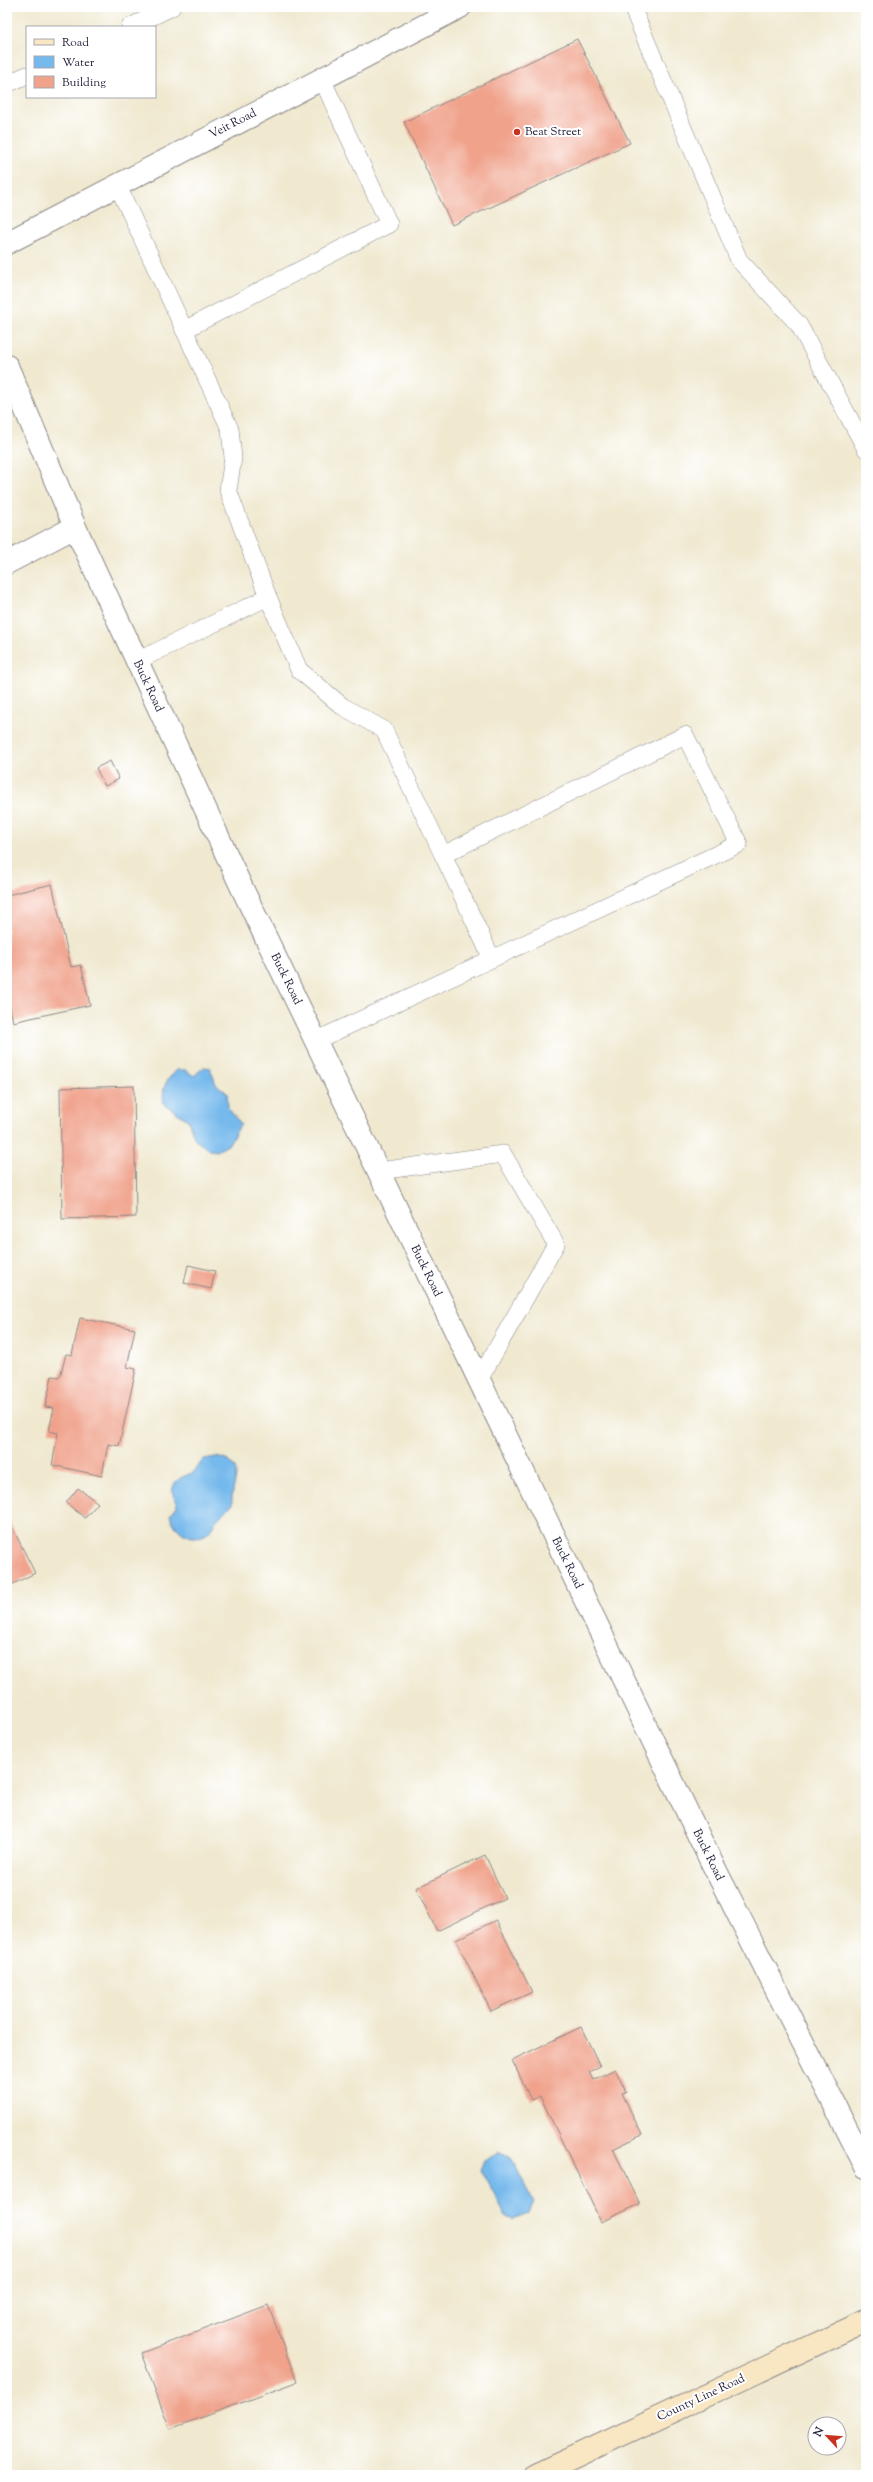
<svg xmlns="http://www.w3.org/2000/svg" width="873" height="2482" font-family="'Sorts Mill Goudy',serif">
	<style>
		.water { fill: #76b9ec; stroke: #4c6e94 }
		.building { fill: #f0a28b }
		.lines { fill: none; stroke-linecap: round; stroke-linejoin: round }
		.service-casing { stroke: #898686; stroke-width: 18 }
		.minor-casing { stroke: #898686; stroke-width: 24 }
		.tertiary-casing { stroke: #898686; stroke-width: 24 }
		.secondary-casing { stroke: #898686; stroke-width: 24 }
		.service { stroke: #fff; stroke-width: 17 }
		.minor { stroke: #fff; stroke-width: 22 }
		.tertiary { stroke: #fff; stroke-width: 22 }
		.secondary { stroke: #f9e7c3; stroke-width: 22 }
		.poi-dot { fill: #c8321e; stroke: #fff; stroke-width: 1.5 }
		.labels { text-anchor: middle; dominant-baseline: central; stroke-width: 4; stroke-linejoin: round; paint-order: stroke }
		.street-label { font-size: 12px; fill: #22223b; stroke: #fff }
		.poi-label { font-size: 12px; fill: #22223b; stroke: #fff; text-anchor: start }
	</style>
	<rect width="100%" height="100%" fill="#fff"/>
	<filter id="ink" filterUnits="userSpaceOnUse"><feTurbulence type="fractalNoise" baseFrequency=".025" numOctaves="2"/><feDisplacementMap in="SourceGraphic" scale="8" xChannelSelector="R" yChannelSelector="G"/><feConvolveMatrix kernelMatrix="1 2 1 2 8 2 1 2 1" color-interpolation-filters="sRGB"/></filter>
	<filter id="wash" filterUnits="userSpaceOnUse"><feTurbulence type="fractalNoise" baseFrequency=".012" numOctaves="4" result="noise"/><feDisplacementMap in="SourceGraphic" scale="16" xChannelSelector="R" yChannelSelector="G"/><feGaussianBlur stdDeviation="0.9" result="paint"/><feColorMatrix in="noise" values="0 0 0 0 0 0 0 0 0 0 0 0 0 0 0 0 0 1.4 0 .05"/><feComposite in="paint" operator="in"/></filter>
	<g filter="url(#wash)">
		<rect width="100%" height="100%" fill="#f0e9d0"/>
		<g class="water">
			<path d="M204 1067 210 1068 216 1084 227 1093 228 1108 241 1124 228 1145 217 1151 210 1150 195 1140 188 1120 164 1104C161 1088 166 1080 177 1070H185L194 1076Z"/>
			<path d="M216 1457C250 1464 230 1483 232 1504 227 1512 218 1516 213 1525 212 1527 210 1531 208 1533 192 1544 174 1531 170 1515L177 1506C177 1501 174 1498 173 1494 170 1482 184 1475 193 1473L204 1459Z"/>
			<polygon points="499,2152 510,2156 534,2202 529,2213 514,2219 505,2215 481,2170 485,2160"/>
		</g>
		<g id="blocks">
			<g class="building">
				<polygon points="577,39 630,143 452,225 404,122"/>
				<polygon points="110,761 119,779 105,786 96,768"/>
				<polygon points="52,884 71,967 81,965 90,1005 13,1022 7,995 7,895"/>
				<polygon points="134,1086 136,1217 62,1219 60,1088"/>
				<polygon points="188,1265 215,1271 211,1289 184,1283"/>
				<polygon points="80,1318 135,1329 127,1367 136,1369 119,1446 108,1444 102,1476 52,1465 58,1433 49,1431 54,1408 45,1407 52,1376 60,1377 66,1354 72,1355"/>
				<polygon points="78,1488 98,1503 85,1518 66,1503"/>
				<polygon points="7,1517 35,1573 7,1587"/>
				<polygon points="485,1855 505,1898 437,1931 416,1888"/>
				<polygon points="496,1920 532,1992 491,2011 456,1940"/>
				<polygon points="581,2027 600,2066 589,2072 593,2080 615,2069 626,2092 622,2093 642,2135 613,2149 640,2204 601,2222 540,2096 531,2100 512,2060"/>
				<polygon points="268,2305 297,2382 170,2429 141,2353"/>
			</g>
		</g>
	</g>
	<g filter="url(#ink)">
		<use href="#blocks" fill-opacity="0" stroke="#898686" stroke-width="1"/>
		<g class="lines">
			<g class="service-casing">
				<g id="service">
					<polyline points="632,7 739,260 799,325 866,449"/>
					<polyline points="130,27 172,7"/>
					<polyline points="7,84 27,75"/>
					<polyline points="117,184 230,429 233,458 228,490 268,597"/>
					<polyline points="184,330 389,224 322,79"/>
					<polyline points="137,661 268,597 299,670 342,706 384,730 443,855"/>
					<polyline points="315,1041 739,844 685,735 443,855 492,959"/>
					<polyline points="379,1171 503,1154 556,1244 479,1380"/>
				</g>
			</g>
			<g class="minor-casing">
				<g id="minor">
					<polyline points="7,243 460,7"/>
					<polyline points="7,563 75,527"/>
				</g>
			</g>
			<g class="tertiary-casing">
				<polyline id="tertiary" points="7,366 75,527 241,886 708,1855 866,2167"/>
			</g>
			<g class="secondary-casing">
				<polyline id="secondary" points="535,2475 866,2321"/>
			</g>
			<use href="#service" class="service"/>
			<use href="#minor" class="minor"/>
			<use href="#tertiary" class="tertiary"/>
			<use href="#secondary" class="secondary"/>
		</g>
	</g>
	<circle class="poi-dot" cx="517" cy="132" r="4"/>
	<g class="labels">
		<g class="street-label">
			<text transform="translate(233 124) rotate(-27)">Veit Road</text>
			<text transform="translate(148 686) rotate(65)">Buck Road</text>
			<text transform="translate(286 979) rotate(64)">Buck Road</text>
			<text transform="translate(426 1271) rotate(64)">Buck Road</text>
			<text transform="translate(567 1563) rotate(64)">Buck Road</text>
			<text transform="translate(708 1855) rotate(64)">Buck Road</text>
			<text transform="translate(701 2398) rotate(-25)">County Line Road</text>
		</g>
		<g class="poi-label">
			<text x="525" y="132">Beat Street</text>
		</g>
	</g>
	<rect width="873" height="2482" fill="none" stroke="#fff" stroke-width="24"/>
	<rect x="26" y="26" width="130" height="72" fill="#ffffff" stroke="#a7a7b1"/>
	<rect x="34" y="39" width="20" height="6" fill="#f9e7c3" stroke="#a7a7b1"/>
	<text x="62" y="46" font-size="12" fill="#22223b">Road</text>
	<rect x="34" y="56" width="20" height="12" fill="#76b9ec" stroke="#a7a7b1"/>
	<text x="62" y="66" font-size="12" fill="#22223b">Water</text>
	<rect x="34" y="76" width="20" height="12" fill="#f0a28b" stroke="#a7a7b1"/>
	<text x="62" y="86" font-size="12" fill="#22223b">Building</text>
	<g transform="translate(827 2436) rotate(296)"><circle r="19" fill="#ffffff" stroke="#a7a7b1"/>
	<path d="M0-3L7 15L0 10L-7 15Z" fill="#c8321e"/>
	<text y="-6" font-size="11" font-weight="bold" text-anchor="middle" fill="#22223b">N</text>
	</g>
</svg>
